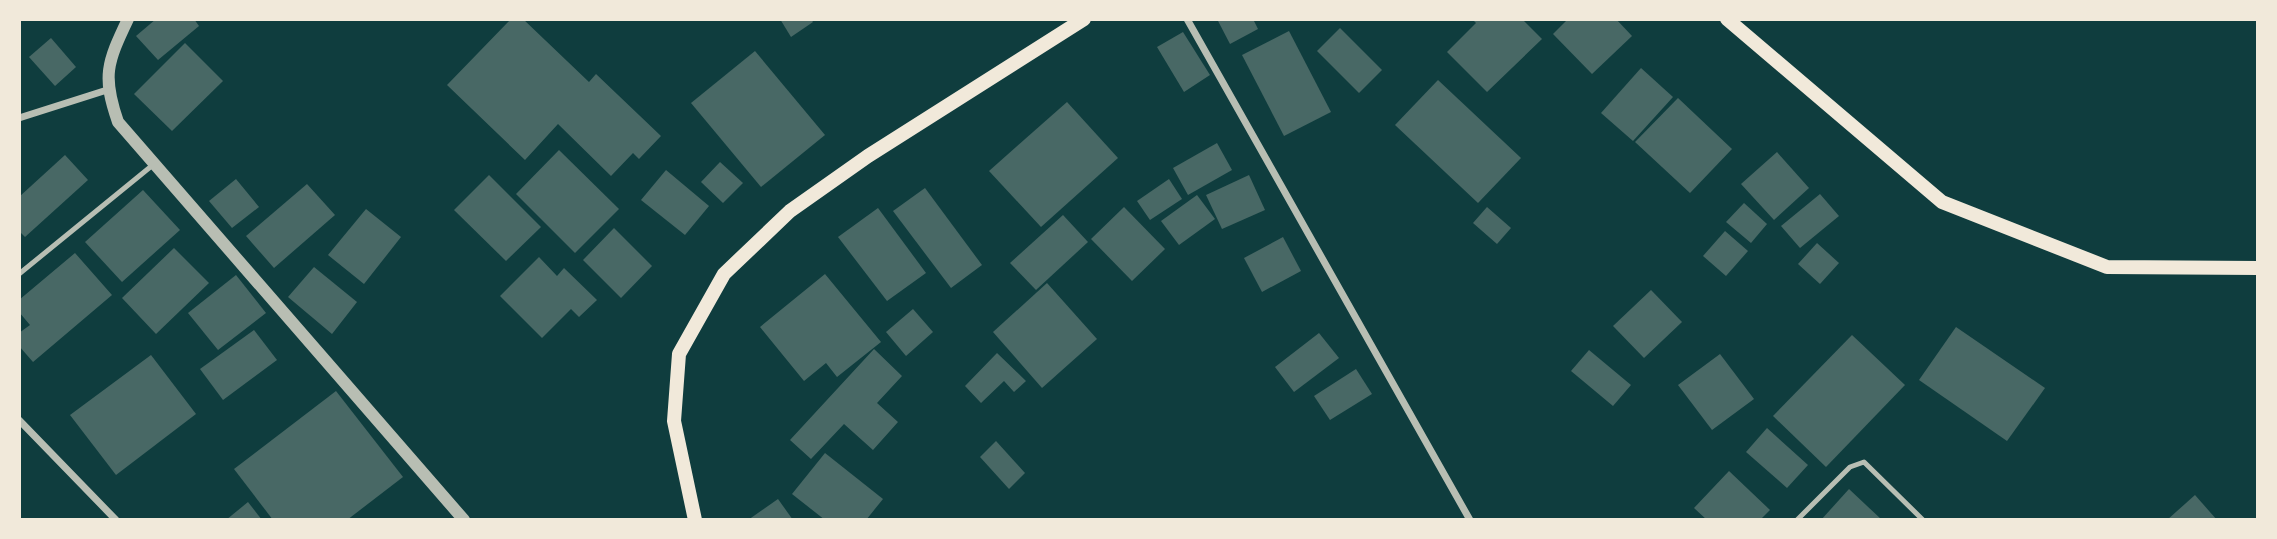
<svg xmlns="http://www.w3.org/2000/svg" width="2277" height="539" font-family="'Archivo Narrow',sans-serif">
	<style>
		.building { fill: #486865 }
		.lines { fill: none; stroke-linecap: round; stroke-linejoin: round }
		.service { stroke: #b8beb3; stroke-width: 5 }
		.minor { stroke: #b8beb3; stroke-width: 7 }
		.tertiary { stroke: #b8beb3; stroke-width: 12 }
		.secondary { stroke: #f1e9da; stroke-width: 14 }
	</style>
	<rect width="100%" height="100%" fill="#0f3d3e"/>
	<g class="building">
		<polygon points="156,19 194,19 199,26 158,60 136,36"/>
		<polygon points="511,19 523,19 589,82 596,74 661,136 639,159 633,153 611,176 558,124 525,160 447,85"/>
		<polygon points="780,19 811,19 813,22 791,37"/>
		<polygon points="1217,19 1253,19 1258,29 1230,44"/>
		<polygon points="1472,19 1522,19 1542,39 1487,92 1447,52 1476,23"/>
		<polygon points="1568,19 1616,19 1632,36 1592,74 1553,34"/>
		<polygon points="1340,28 1382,70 1359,93 1317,51"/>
		<polygon points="1289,31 1331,112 1284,136 1242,55"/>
		<polygon points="1183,32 1210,75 1184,92 1157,47"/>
		<polygon points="51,38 76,67 55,86 29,57"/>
		<polygon points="185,43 223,81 172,131 134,94"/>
		<polygon points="755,51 825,135 761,187 691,103"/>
		<polygon points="1641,68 1673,97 1633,141 1601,113"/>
		<polygon points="1438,80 1521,158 1478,203 1395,125"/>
		<polygon points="1678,98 1732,149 1690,193 1635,142"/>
		<polygon points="1067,102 1118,158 1041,227 989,171"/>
		<polygon points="1217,143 1232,170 1188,195 1173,168"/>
		<polygon points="559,150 619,209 575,253 516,194"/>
		<polygon points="1777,152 1809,188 1774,220 1741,184"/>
		<polygon points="65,155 88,180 25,237 19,231 19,197"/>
		<polygon points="720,162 743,183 723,203 701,182"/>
		<polygon points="666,170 709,206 685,235 641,200"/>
		<polygon points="489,175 541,227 506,261 454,210"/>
		<polygon points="1249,175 1265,210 1222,229 1206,195"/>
		<polygon points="236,179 259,207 232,228 209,201"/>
		<polygon points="1169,179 1182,199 1150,220 1137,201"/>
		<polygon points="307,184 335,215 274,268 246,236"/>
		<polygon points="925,188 982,265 951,288 893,211"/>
		<polygon points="143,190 180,230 122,282 85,242"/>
		<polygon points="1820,194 1839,216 1800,248 1781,226"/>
		<polygon points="1197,195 1215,219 1179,245 1161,221"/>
		<polygon points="1744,203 1767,224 1751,243 1726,222"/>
		<polygon points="1124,207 1165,249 1132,281 1091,239"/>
		<polygon points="1487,207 1511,228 1497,244 1473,223"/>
		<polygon points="878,208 926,273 887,301 838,237"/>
		<polygon points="366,209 401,237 364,284 328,255"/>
		<polygon points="1063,215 1088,242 1036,290 1010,263"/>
		<polygon points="614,228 652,266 621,298 583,260"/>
		<polygon points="1725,231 1748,251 1726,276 1703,256"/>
		<polygon points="1283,237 1301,271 1262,292 1244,258"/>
		<polygon points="1817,243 1839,263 1820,284 1798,264"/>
		<polygon points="174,248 209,283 156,334 122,298"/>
		<polygon points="75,253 112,295 33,362 19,346 19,333 30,325 19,312 19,300"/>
		<polygon points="539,257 557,276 564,268 597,300 579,317 571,309 542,338 500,296"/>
		<polygon points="314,267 357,302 332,334 288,297"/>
		<polygon points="825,274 881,342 837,377 826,363 804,381 760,327"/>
		<polygon points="236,275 266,313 218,350 188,313"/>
		<polygon points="1047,283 1097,339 1042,388 993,332"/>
		<polygon points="1651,290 1682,322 1644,358 1613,326"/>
		<polygon points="913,309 933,332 906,356 886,332"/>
		<polygon points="1956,327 2045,388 2007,441 1919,380"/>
		<polygon points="254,330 277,360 223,400 200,369"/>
		<polygon points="1319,333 1339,358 1294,392 1275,367"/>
		<polygon points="1852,335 1905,385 1826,467 1773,416"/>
		<polygon points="874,349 902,376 877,403 898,422 873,450 844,424 811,459 790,440"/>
		<polygon points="1589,350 1631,385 1613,406 1571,371"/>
		<polygon points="997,353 1026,381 1014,392 1004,381 981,403 965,386"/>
		<polygon points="1720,354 1754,399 1712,430 1678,385"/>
		<polygon points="151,355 196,414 116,475 70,415"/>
		<polygon points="1356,369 1372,394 1330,420 1314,396"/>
		<polygon points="336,391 403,477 347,520 273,520 234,469"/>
		<polygon points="1767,428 1808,465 1787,488 1746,452"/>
		<polygon points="996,441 1025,473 1009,489 980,457"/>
		<polygon points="825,453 883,499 866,520 825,520 792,494"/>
		<polygon points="1729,471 1770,510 1760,520 1707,520 1694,508"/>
		<polygon points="1849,489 1882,520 1821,520"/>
		<polygon points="2195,495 2217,520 2167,520"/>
		<polygon points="778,499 793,520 748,520"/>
		<polygon points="248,502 262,520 226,520"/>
	</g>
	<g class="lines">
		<g class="service">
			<polyline points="19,274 154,164"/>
			<polyline points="1797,520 1850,467 1864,462 1923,520"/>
		</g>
		<g class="minor">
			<polyline points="1187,19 1470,520"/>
			<polyline points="19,118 107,90"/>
			<polyline points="19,420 116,520"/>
		</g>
		<path class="tertiary" d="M128 19C107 63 102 76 118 122L464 520"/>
		<g class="secondary">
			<polyline points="1727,19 1942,202 2107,267 2258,268"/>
			<polyline points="695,520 674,421 679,354 724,274 790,211 868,156 1084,19"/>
		</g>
	</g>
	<rect width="2277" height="539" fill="none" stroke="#f1e9da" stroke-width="42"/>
</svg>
